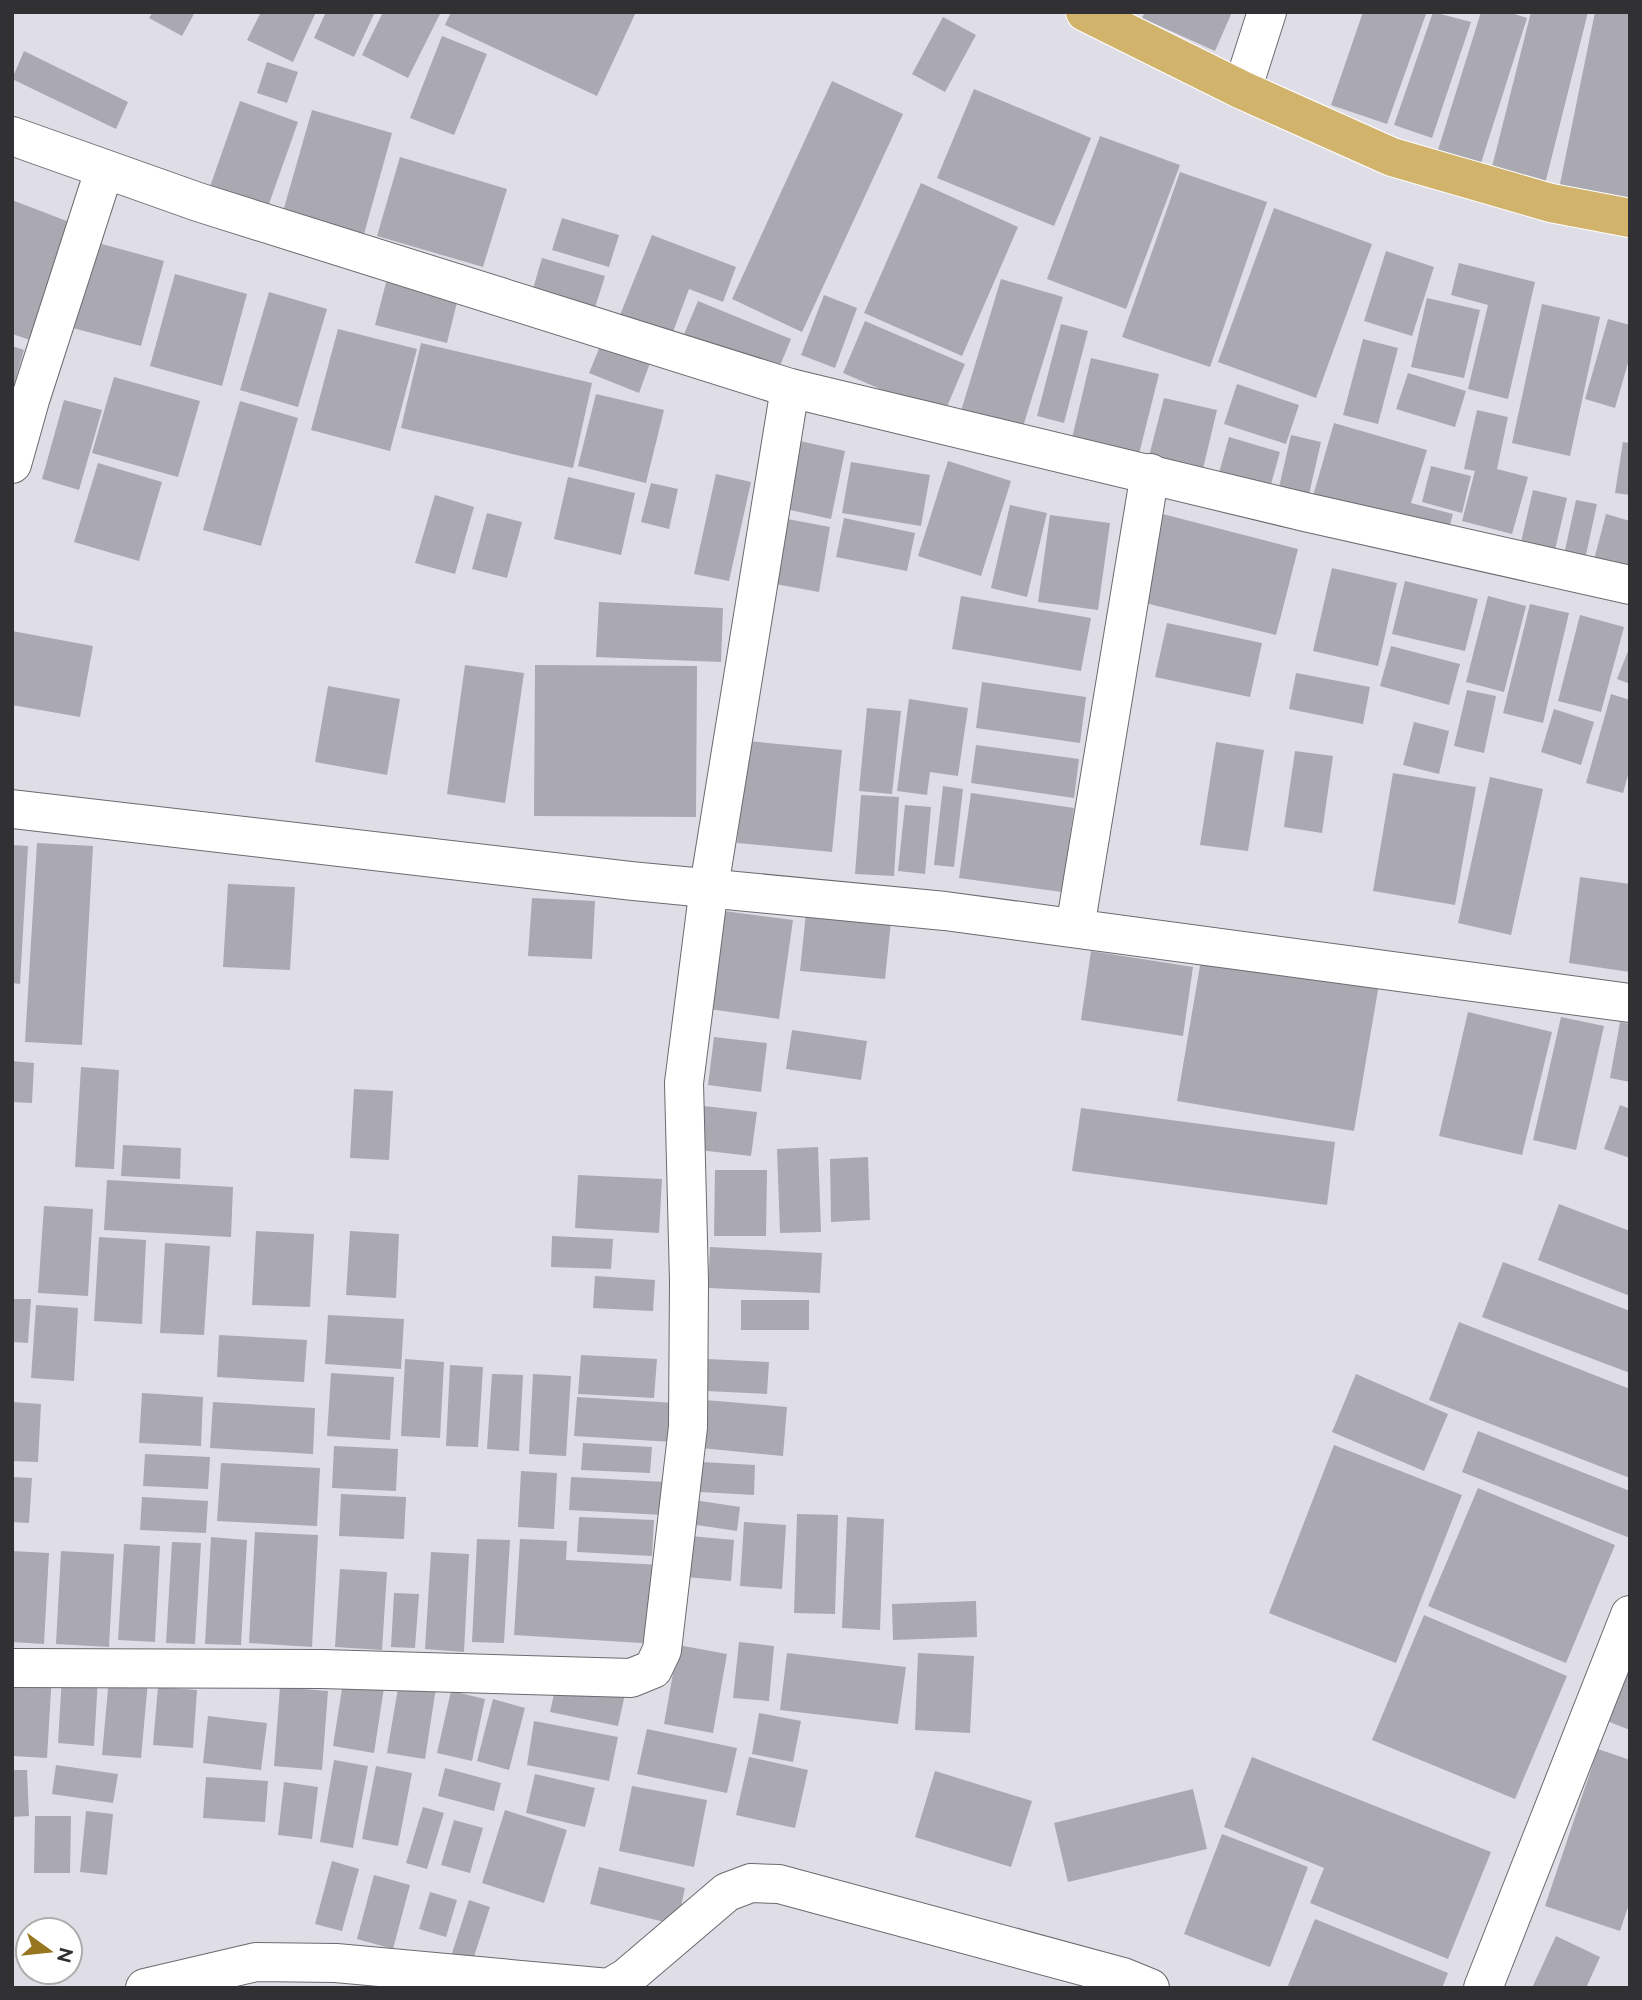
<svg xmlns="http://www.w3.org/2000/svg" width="1642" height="2000" font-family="Raleway,sans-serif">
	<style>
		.building { fill: #aaa9b1 }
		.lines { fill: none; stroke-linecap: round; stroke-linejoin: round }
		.minor-casing { stroke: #6a6a70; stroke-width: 40 }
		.trunk-casing { stroke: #fff; stroke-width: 40 }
		.minor { stroke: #fff; stroke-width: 38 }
		.trunk { stroke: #d2b36c; stroke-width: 38 }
	</style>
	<rect width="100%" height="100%" fill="#dfdee6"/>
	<g class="building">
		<polygon points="153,12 195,12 182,36 149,18"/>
		<polygon points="261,12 316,12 293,62 247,40"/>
		<polygon points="326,12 375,12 354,57 314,38"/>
		<polygon points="383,12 441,12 408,78 362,55"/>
		<polygon points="451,12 636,12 597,96 445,25"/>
		<polygon points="1145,12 1232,12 1215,51 1142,18"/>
		<polygon points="1363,12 1426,14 1387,124 1331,105"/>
		<polygon points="1433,12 1471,22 1432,138 1394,125"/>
		<polygon points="1481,12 1508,12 1527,18 1481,163 1438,150"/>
		<polygon points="1531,12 1588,12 1545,184 1491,171"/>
		<polygon points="1595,12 1630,12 1630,201 1559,189"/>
		<polygon points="943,17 976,35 945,92 912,74"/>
		<polygon points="442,36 487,54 454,135 410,118"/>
		<polygon points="24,51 128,102 116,129 12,79"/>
		<polygon points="267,62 298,72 287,103 257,93"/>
		<polygon points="832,81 903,114 802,332 732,299"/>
		<polygon points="974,89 1091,138 1054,226 937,178"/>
		<polygon points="240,101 298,122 264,218 206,198"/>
		<polygon points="312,110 392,133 361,245 280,222"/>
		<polygon points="1100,136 1180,165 1126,309 1047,279"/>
		<polygon points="400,157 507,189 483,267 377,236"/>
		<polygon points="1180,172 1267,202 1210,367 1122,337"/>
		<polygon points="921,183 1018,227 962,356 864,313"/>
		<polygon points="12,200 72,223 33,341 12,334"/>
		<polygon points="1274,208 1372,244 1316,398 1218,362"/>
		<polygon points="562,218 619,235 609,267 552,250"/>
		<polygon points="652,235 736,267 723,302 689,289 670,340 618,320"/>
		<polygon points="91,241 164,261 141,346 69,327"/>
		<polygon points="1386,251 1434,267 1412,336 1364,321"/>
		<polygon points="542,258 605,276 592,317 530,299"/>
		<polygon points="1459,263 1535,282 1508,399 1468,389 1488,305 1451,295"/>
		<polygon points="389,271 460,290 447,343 375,325"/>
		<polygon points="175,274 247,294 222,386 150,366"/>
		<polygon points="1001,279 1063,297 1022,430 961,411"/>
		<polygon points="269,292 327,309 298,407 240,390"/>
		<polygon points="824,295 857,308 835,368 801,355"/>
		<polygon points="1427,298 1480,310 1464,378 1411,367"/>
		<polygon points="698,301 791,339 775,378 682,339"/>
		<polygon points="1542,304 1600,317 1570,456 1512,443"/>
		<polygon points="1608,319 1630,325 1630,356 1615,408 1585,399"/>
		<polygon points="865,321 965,364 943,416 843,373"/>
		<polygon points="1061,324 1088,331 1064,423 1037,416"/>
		<polygon points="338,329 417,349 390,451 311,430"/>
		<polygon points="1363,339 1398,348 1378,424 1343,415"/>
		<polygon points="421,343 592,383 573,468 401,428"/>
		<polygon points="601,344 650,363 639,393 589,373"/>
		<polygon points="12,346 24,350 13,388 12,388"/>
		<polygon points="1091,358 1159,374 1139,454 1072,438"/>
		<polygon points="1408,373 1466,391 1455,427 1396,409"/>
		<polygon points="114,377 200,401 178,477 92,453"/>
		<polygon points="1237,384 1299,405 1286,444 1224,424"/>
		<polygon points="596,394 664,410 646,483 578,466"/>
		<polygon points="1164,398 1217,410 1202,473 1148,460"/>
		<polygon points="64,400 102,410 79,490 42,479"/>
		<polygon points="240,401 298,418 261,546 203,530"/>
		<polygon points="1477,410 1508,417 1497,469 1528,477 1512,534 1462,521 1475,471 1464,469"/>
		<polygon points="1334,423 1427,450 1411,503 1453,514 1446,540 1311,503"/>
		<polygon points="1291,435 1321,442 1307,503 1277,496"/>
		<polygon points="1229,437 1280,452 1268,495 1217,480"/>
		<polygon points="800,441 845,451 831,519 786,509"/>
		<polygon points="1623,442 1630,443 1630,495 1615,493"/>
		<polygon points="948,461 1011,481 981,576 918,556"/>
		<polygon points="851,462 930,475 921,526 842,513"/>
		<polygon points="98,463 162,482 139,561 74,542"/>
		<polygon points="1431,466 1471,476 1462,513 1422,502"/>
		<polygon points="716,474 751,482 729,581 694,574"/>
		<polygon points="568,477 635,493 621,555 554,539"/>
		<polygon points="651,483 678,489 669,529 641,522"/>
		<polygon points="1533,490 1567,498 1552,563 1518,555"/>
		<polygon points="435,495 474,507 455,574 415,563"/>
		<polygon points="1576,500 1597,504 1582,573 1561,568"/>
		<polygon points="1010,505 1047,513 1027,597 991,588"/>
		<polygon points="1155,512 1298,549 1276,635 1133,600"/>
		<polygon points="487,513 522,522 507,578 472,569"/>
		<polygon points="1606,514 1630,521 1630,581 1591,571"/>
		<polygon points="1050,515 1110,523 1098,610 1038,602"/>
		<polygon points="782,518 830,527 819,592 770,583"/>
		<polygon points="844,518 915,533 907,571 836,557"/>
		<polygon points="1332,568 1397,583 1378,666 1313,651"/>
		<polygon points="1405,581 1478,599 1465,651 1392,634"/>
		<polygon points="961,596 1091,618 1081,671 952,649"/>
		<polygon points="1488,596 1526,606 1504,692 1466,682"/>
		<polygon points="599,602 723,608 721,662 596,657"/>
		<polygon points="1530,604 1569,613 1543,723 1503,713"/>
		<polygon points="1580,615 1624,627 1601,712 1558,701"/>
		<polygon points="1167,623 1262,643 1250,697 1155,677"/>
		<polygon points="12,631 93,646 80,717 12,705"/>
		<polygon points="1391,646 1460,664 1449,705 1380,686"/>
		<polygon points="1630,646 1630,684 1617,679"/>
		<polygon points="465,665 524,673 505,803 447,794"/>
		<polygon points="535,665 697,666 696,817 534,816"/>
		<polygon points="1296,673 1370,687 1363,724 1289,709"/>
		<polygon points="982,682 1086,697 1080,743 976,728"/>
		<polygon points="328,686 400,699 387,775 315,762"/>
		<polygon points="1467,690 1496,696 1484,753 1454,746"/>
		<polygon points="1611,694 1630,700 1630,768 1623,793 1586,783"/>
		<polygon points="909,699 968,708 958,776 930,772 927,795 897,791"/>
		<polygon points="867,708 901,711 892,794 859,791"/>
		<polygon points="1554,709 1594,722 1581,765 1541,752"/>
		<polygon points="1414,722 1449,731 1439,774 1403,765"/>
		<polygon points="747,741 842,750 832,852 737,843"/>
		<polygon points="1216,742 1264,750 1248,851 1200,845"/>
		<polygon points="976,745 1079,759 1074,798 971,783"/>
		<polygon points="1295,751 1333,756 1322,833 1284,827"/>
		<polygon points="1393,773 1476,787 1455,905 1373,891"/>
		<polygon points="1490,777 1543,789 1511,935 1458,923"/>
		<polygon points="943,786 963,789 954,867 934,865"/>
		<polygon points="971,793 1074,808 1062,892 959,878"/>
		<polygon points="861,795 899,797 894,876 855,874"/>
		<polygon points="905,805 931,807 925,874 898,871"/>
		<polygon points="37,843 93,846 82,1045 25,1042"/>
		<polygon points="12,845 28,846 20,984 12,983"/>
		<polygon points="1580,877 1630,884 1630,972 1569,963"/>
		<polygon points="228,884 295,887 290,970 223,967"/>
		<polygon points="532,898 595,901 592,959 528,956"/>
		<polygon points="724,911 793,920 779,1019 709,1009"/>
		<polygon points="806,913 891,921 885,979 800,971"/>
		<polygon points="1091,951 1193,967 1183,1036 1081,1020"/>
		<polygon points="1202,954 1379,984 1354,1131 1177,1101"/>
		<polygon points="1468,1012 1552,1032 1522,1155 1439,1136"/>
		<polygon points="1561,1017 1604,1026 1576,1150 1533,1140"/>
		<polygon points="1620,1022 1630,1024 1630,1082 1610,1078"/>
		<polygon points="792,1030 867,1041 861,1080 786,1069"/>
		<polygon points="714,1037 767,1043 761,1092 708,1085"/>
		<polygon points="12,1061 34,1063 32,1103 12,1102"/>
		<polygon points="81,1067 119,1070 114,1169 75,1167"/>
		<polygon points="354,1089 393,1091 389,1160 350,1158"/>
		<polygon points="1620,1105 1630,1109 1630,1158 1604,1149"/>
		<polygon points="704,1106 757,1112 751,1156 699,1150"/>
		<polygon points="1081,1108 1335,1142 1327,1205 1072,1171"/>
		<polygon points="123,1145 181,1148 180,1179 121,1176"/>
		<polygon points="818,1147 821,1232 780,1233 777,1149"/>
		<polygon points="868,1157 870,1220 831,1222 830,1159"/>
		<polygon points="715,1170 767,1170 766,1236 714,1236"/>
		<polygon points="578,1175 662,1179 659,1233 575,1228"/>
		<polygon points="107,1180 233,1187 231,1237 104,1230"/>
		<polygon points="1559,1204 1630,1231 1630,1296 1538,1260"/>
		<polygon points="44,1206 93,1209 88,1296 38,1293"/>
		<polygon points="256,1231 314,1234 310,1307 252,1305"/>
		<polygon points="350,1231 399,1234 396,1298 346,1295"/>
		<polygon points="552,1236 613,1239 611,1269 551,1267"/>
		<polygon points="99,1237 146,1240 142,1324 94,1321"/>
		<polygon points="165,1243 210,1246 204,1335 160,1333"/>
		<polygon points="710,1247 822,1253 820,1293 708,1288"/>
		<polygon points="1503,1262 1630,1311 1630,1373 1482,1317"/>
		<polygon points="595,1276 655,1280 653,1311 593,1308"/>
		<polygon points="12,1299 31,1299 28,1343 12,1342"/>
		<rect x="741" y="1300" width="68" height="30"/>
		<polygon points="36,1305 78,1308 74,1381 31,1378"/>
		<polygon points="328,1315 404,1319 401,1369 325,1364"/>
		<polygon points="1459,1322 1630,1389 1630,1478 1429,1400"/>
		<polygon points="219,1335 307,1340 304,1382 217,1377"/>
		<polygon points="581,1355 657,1359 654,1398 578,1394"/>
		<polygon points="405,1359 444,1362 440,1438 401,1436"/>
		<polygon points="708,1359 769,1362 767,1394 706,1391"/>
		<polygon points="450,1365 483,1367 478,1447 446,1446"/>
		<polygon points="331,1373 394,1377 390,1440 327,1436"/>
		<polygon points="492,1374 523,1375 519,1451 487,1449"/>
		<polygon points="533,1374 571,1376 566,1456 529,1454"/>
		<polygon points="1356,1374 1448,1414 1424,1471 1332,1432"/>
		<polygon points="142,1393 203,1397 201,1446 139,1443"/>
		<polygon points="577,1397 675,1403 673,1442 574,1436"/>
		<polygon points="705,1400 787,1407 783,1456 701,1448"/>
		<polygon points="12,1402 41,1404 38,1462 12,1461"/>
		<polygon points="213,1402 315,1408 313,1454 210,1448"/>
		<polygon points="1478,1431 1630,1491 1630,1538 1462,1472"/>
		<polygon points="583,1443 652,1447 650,1473 581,1470"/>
		<polygon points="1334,1445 1462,1495 1396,1663 1269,1613"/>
		<polygon points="334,1446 398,1449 396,1491 332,1488"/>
		<polygon points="145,1454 210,1457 208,1489 143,1486"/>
		<polygon points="702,1462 755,1465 754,1495 700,1492"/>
		<polygon points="221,1463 320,1468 317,1526 217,1521"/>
		<polygon points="521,1471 557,1473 554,1529 518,1527"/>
		<polygon points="12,1477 32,1478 29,1523 12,1522"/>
		<polygon points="571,1477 665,1482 663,1515 569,1510"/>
		<polygon points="1478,1488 1615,1545 1566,1663 1428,1606"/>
		<polygon points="341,1494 406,1497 404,1539 339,1536"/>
		<polygon points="142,1497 208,1501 206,1533 140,1530"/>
		<polygon points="694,1500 740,1507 737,1531 690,1524"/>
		<polygon points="797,1514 838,1515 835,1614 794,1613"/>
		<polygon points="579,1517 654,1520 652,1556 577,1552"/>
		<polygon points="847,1517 884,1519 880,1630 842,1628"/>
		<polygon points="744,1522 786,1525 782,1589 740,1586"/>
		<polygon points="255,1532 318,1535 312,1647 249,1643"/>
		<polygon points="690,1536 734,1540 731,1581 686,1577"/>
		<polygon points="211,1537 247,1540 241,1645 205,1644"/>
		<polygon points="477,1539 510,1540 504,1643 472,1642"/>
		<polygon points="520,1539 567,1541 566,1560 662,1565 657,1644 514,1635"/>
		<polygon points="172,1542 201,1543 195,1644 166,1643"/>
		<polygon points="124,1544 160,1546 155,1642 118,1640"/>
		<polygon points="12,1551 49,1553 44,1644 12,1642"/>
		<polygon points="61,1551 114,1554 109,1647 56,1644"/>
		<polygon points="431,1552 469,1554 464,1652 425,1649"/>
		<polygon points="340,1569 387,1572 382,1650 335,1647"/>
		<polygon points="394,1593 419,1594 415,1648 391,1647"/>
		<polygon points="976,1601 977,1637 893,1640 892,1604"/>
		<polygon points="1424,1615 1567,1676 1515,1799 1372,1740"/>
		<polygon points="739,1642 774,1646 769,1701 733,1698"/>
		<polygon points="678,1645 727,1654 713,1733 664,1724"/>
		<polygon points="787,1653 906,1667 898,1724 780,1710"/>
		<polygon points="918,1653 974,1656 970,1733 915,1730"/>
		<polygon points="1630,1664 1630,1730 1607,1721"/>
		<polygon points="52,1674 47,1758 12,1756 12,1678"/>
		<polygon points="62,1676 98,1678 94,1746 58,1743"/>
		<polygon points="109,1678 148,1681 141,1758 102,1755"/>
		<polygon points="557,1680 625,1694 618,1726 550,1712"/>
		<polygon points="343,1682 384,1688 374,1753 333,1746"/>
		<polygon points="399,1682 436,1688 425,1759 387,1753"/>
		<polygon points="158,1687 197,1690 193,1748 153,1745"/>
		<polygon points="280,1687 328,1691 322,1770 274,1766"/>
		<polygon points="451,1691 485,1699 472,1761 437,1753"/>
		<polygon points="493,1699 525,1708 509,1770 477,1761"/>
		<polygon points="759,1713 801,1721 793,1762 752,1754"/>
		<polygon points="208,1716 267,1723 261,1770 203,1763"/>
		<polygon points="534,1721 618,1737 609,1781 527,1765"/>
		<polygon points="647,1729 737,1748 727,1793 637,1774"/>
		<polygon points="1598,1749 1630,1760 1630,1901 1620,1931 1545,1906"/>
		<polygon points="749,1757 808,1770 795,1828 736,1815"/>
		<polygon points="1252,1757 1491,1852 1448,1959 1310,1903 1324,1868 1224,1827"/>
		<polygon points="334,1760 368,1766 353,1848 320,1842"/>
		<polygon points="56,1765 118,1774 113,1803 52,1794"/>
		<polygon points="376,1766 412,1773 398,1846 362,1839"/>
		<polygon points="445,1768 501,1783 494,1811 438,1796"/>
		<polygon points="12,1770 27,1770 29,1816 12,1817"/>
		<polygon points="935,1771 1032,1801 1011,1867 915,1837"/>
		<polygon points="535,1774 595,1788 585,1827 526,1813"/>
		<polygon points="206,1777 268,1781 265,1822 203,1818"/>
		<polygon points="284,1782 318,1787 312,1839 278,1835"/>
		<polygon points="632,1786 707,1800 694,1867 619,1851"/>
		<polygon points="1193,1789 1207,1849 1068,1882 1054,1823"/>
		<polygon points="423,1807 444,1813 427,1869 406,1863"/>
		<polygon points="505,1810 567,1830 544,1903 482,1883"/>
		<polygon points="86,1811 113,1814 107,1875 80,1872"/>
		<polygon points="35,1816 71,1816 70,1873 34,1873"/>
		<polygon points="454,1820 483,1828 470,1873 441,1865"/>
		<polygon points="1222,1834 1308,1867 1270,1967 1184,1934"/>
		<polygon points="332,1861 359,1869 342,1931 315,1924"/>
		<polygon points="599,1867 685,1888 677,1925 590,1904"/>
		<polygon points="374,1875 410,1885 393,1949 357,1939"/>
		<polygon points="430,1892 457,1900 446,1937 419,1929"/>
		<polygon points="469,1900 490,1907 468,1975 447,1969"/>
		<polygon points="1315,1919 1448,1973 1442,1988 1287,1988"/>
		<polygon points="1556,1936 1600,1957 1586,1988 1532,1988"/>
	</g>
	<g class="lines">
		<g class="minor-casing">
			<g id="minor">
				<polyline points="1242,90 1267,12"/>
				<polyline points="12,136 198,202 790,388 1305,512 1630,585"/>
				<polyline points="12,464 30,400 104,171"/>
				<polyline points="12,809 632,881 945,911 1630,1003"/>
				<polyline points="1075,928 1150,473"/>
				<polyline points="12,1668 322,1669 631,1678 653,1669 662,1650 688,1427 689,1281 684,1083 709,887 790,388"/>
				<polyline points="145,1988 256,1962 336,1963 609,1988 626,1978 727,1892 751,1883 779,1884 1123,1977 1150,1988"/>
				<polyline points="1483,1988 1630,1615"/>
			</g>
		</g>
		<g class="trunk-casing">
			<polyline id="trunk" points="1085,12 1242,90 1392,157 1551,203 1630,218"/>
		</g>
		<use href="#minor" class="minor"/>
		<use href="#trunk" class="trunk"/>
	</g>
	<rect width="1642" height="2000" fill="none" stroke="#313133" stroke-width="28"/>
	<g transform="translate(49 1951) rotate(105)"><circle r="33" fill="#ffffff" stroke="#adadad" stroke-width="2"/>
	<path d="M0-5L12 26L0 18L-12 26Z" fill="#987620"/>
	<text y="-10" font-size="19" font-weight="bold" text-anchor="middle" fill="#313133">N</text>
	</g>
</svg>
